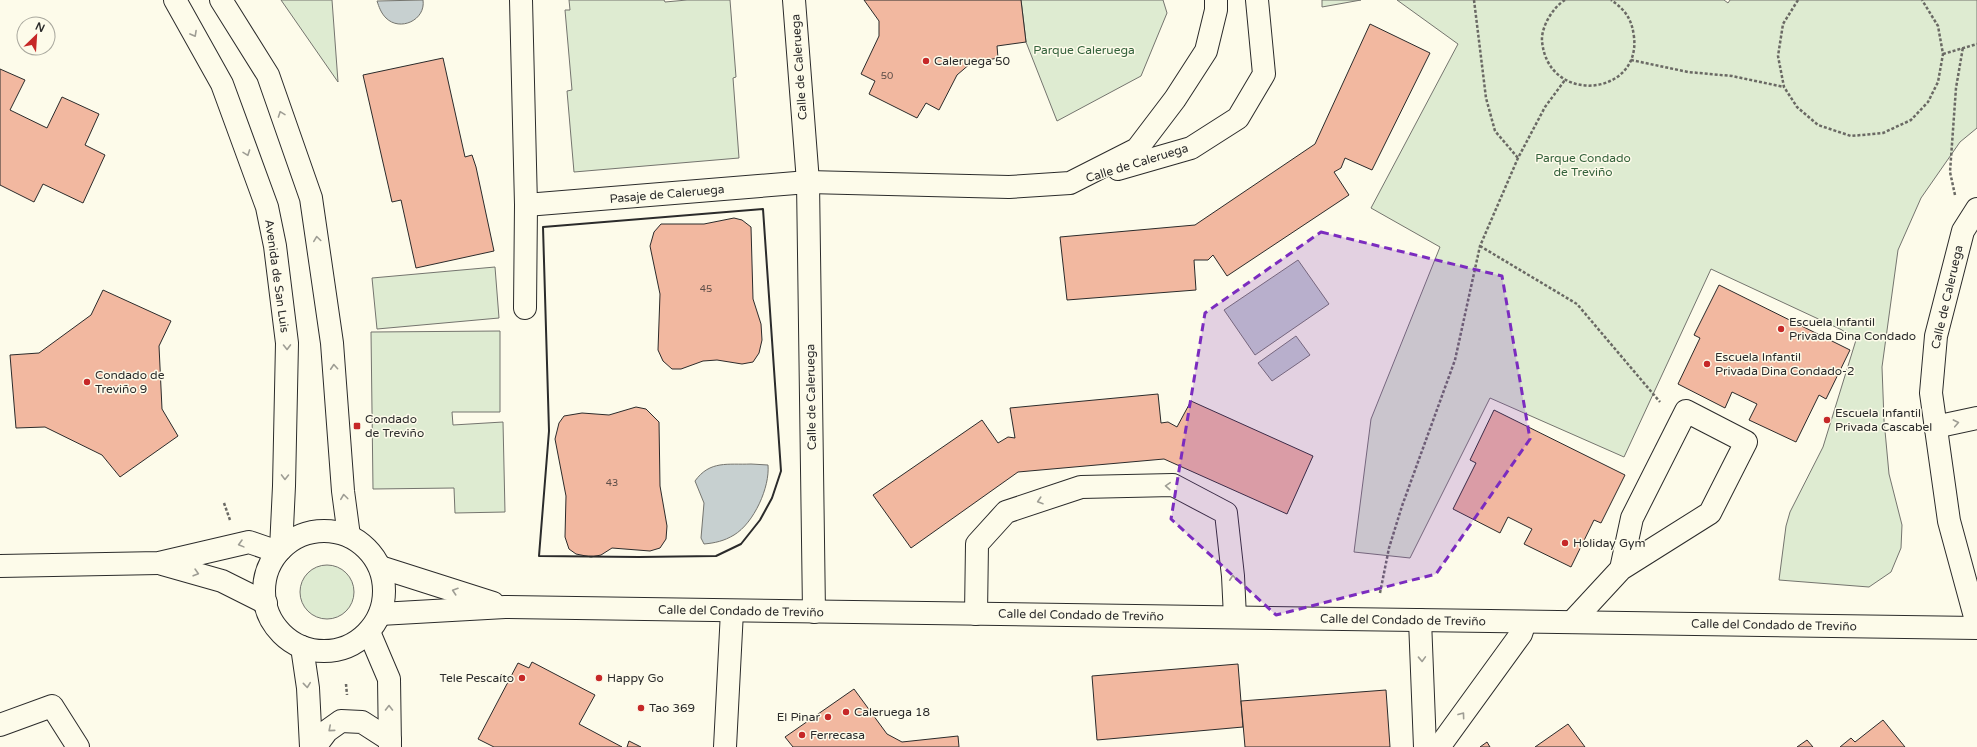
<svg xmlns="http://www.w3.org/2000/svg" width="1977" height="747" font-family="'Varela Round',sans-serif">
	<style>
		.green { fill: #deebd1; stroke: #74746e }
		.water { fill: #c7d0d0; stroke: #74746e }
		.building { fill: #f2b8a0; stroke: #2b2b2b }
		.lines { fill: none; stroke-linecap: round; stroke-linejoin: round }
		.minor-casing { stroke: #2b2b2b; stroke-width: 24 }
		.path { stroke: #6a6964; stroke-width: 2.5; stroke-dasharray: 3 2; stroke-linecap: butt }
		.minor { stroke: #fdfbea; stroke-width: 22 }
		.wall { stroke: #2b2b2b; stroke-width: 2 }
		.oneway { stroke: #9e9d94 }
		.marked { fill: #7b2cbf; fill-opacity: 0.2; stroke: #7b2cbf; stroke-width: 3; stroke-dasharray: 8 5; stroke-linejoin: round }
		.poi-dot { fill: #c62828; stroke: #fdfbea; stroke-width: 1.5 }
		.labels { text-anchor: middle; dominant-baseline: central; stroke-width: 3; stroke-linejoin: round; paint-order: stroke }
		.number-label { font-size: 10px; fill: #5d4e48 }
		.park-label { font-size: 12px; fill: #34623c; stroke: #fdfbea }
		.poi-label { font-size: 12px; fill: #2b2b2b; stroke: #fdfbea; text-anchor: start }
		.street-label { font-size: 12px; fill: #2b2b2b; stroke: #fdfbea }
	</style>
	<rect width="100%" height="100%" fill="#fdfbea"/>
	<g class="green">
		<polygon points="281,0 332,0 338,82"/>
		<polygon points="569,0 664,0 665,2 687,0 730,0 736,77 733,78 739,158 574,172 567,91 572,90 565,10 570,10"/>
		<polygon points="1021,0 1163,0 1167,13 1141,76 1057,121 1026,42"/>
		<polygon points="1322,0 1361,0 1322,7"/>
		<polygon points="1397,0 1724,0 1728,3 1730,0 1977,0 1977,128 1960,142 1921,198 1898,250 1882,367 1884,420 1889,474 1902,525 1901,548 1891,572 1869,587 1779,580 1786,526 1790,512 1823,447 1856,340 1842,330 1711,269 1624,457 1490,398 1410,558 1354,552 1371,419 1440,247 1371,208 1458,44"/>
		<polygon points="495,267 499,318 377,329 372,278"/>
		<polygon points="500,331 500,412 452,412 453,425 503,422 505,512 455,513 454,488 373,489 371,332"/>
		<circle cx="327" cy="592" r="27"/>
	</g>
	<g class="water">
		<path d="M423 0C426 20 400 32 386 18 381 13 379 7 377 1Z"/>
		<polygon points="1298,260 1329,304 1255,355 1224,310"/>
		<polygon points="1296,336 1310,355 1272,381 1258,363"/>
		<path d="M751 464 768 465C770 487 754 523 734 535 724 541 715 543 704 544L701 538 704 503 695 481C710 460 728 465 751 464Z"/>
	</g>
	<g class="building">
		<polygon points="864,0 1021,0 1026,42 997,46 998,58 971,63 957,75 939,110 926,103 917,118 869,94 875,81 861,74 879,36 879,21"/>
		<polygon points="1370,24 1430,53 1372,170 1345,158 1341,168 1334,172 1349,195 1227,276 1213,255 1208,260 1194,260 1196,290 1067,300 1060,237 1195,225 1315,144"/>
		<polygon points="443,58 465,157 472,155 476,167 494,251 416,268 401,200 392,202 363,75"/>
		<polygon points="0,69 25,80 10,110 47,128 62,97 99,114 85,145 105,155 83,203 43,184 34,202 0,185"/>
		<polygon points="734,218 742,220 751,227 753,299 761,324 762,340 759,353 753,362 742,364 717,360 703,361 681,369 672,369 663,361 658,350 660,294 650,246 654,232 661,224 704,224"/>
		<polygon points="1719,285 1850,350 1826,399 1819,395 1796,442 1749,420 1757,404 1732,392 1725,408 1678,384 1700,338 1694,335"/>
		<polygon points="103,290 171,321 159,346 162,409 178,436 120,477 102,455 45,427 16,428 10,355 39,353 91,315"/>
		<polygon points="1158,394 1161,423 1168,422 1177,427 1191,401 1313,456 1287,514 1164,459 1018,472 911,548 873,495 982,420 998,443 1008,437 1015,438 1010,408"/>
		<polygon points="636,407 646,409 659,422 660,486 667,526 666,539 660,548 650,551 612,548 601,555 591,557 576,554 569,549 565,537 566,496 555,439 559,423 564,416 582,413 609,415"/>
		<polygon points="1494,410 1625,475 1601,523 1594,520 1571,567 1524,544 1532,529 1508,517 1500,533 1453,509 1476,463 1470,460"/>
		<polygon points="532,662 595,695 579,724 622,747 494,747 478,739 518,663 529,668"/>
		<polygon points="1238,664 1243,727 1097,740 1092,676"/>
		<polygon points="854,689 887,734 902,742 958,736 959,747 793,747 785,737"/>
		<polygon points="1386,690 1390,747 1245,747 1241,701"/>
		<polygon points="1883,720 1905,747 1840,747 1851,738 1855,742"/>
		<polygon points="1568,724 1585,747 1535,747"/>
		<polygon points="1807,740 1813,747 1797,747"/>
		<polygon points="629,741 641,747 627,747"/>
		<polygon points="1487,742 1490,747 1480,747"/>
	</g>
	<g class="lines">
		<g class="minor-casing">
			<g id="minor">
				<polyline points="175,0 222,84 267,207 275,246 287,343 284,486 281,549"/>
				<polyline points="221,0 268,75 311,198 332,343 343,491 349,536"/>
				<polyline points="521,0 526,205 525,308"/>
				<polyline points="794,0 808,182 814,612"/>
				<polyline points="1118,169 1191,148 1238,118 1264,74 1257,0"/>
				<polyline points="526,205 808,182 1009,187 1070,183 1137,149 1175,99 1206,51 1216,10 1216,0"/>
				<polyline points="1977,209 1963,231 1936,336 1931,393 1949,521 1977,624"/>
				<polyline points="1935,427 1977,418"/>
				<circle cx="324" cy="591" r="60"/>
				<polyline points="162,564 222,581 266,603"/>
				<polyline points="0,566 159,563 249,542 278,552"/>
				<polyline points="380,567 493,603"/>
				<polyline points="380,614 505,607 1977,628"/>
				<polyline points="976,614 977,544 1006,512 1081,487 1173,485 1226,513 1233,576 1235,617"/>
				<polyline points="1420,620 1425,747"/>
				<polyline points="1572,622 1621,569 1632,518 1686,411 1746,442 1710,513 1621,569"/>
				<polyline points="369,632 389,679 390,747"/>
				<polyline points="302,647 308,688 311,747"/>
				<polyline points="0,725 52,706 78,747"/>
				<polyline points="315,747 327,731 341,721 362,722 390,740"/>
				<polyline points="725,747 732,611"/>
				<polyline points="1439,747 1521,634 1525,622"/>
			</g>
		</g>
		<g class="path">
			<polyline points="1474,0 1486,98 1495,131 1518,158"/>
			<path d="M1565 0C1553 7 1541 27 1542 41 1548 106 1641 96 1634 37 1632 20 1626 10 1611 0"/>
			<polyline points="1798,0 1783,24 1778,56 1784,87 1797,107 1818,125 1851,136 1883,133 1911,120 1928,102 1938,82 1943,54 1938,26 1922,0"/>
			<polyline points="1943,54 1977,44"/>
			<polyline points="1631,60 1688,72 1732,76 1784,87"/>
			<polyline points="1955,195 1950,172 1956,88 1963,47"/>
			<polyline points="1480,246 1577,304 1660,402"/>
			<polyline points="224,503 230,520"/>
			<polyline points="1380,593 1389,548 1402,506 1455,360 1480,246 1518,158 1545,107 1565,80"/>
			<polyline points="346,684 347,695"/>
		</g>
		<use href="#minor" class="minor"/>
		<polygon class="wall" points="763,209 781,471 772,498 760,520 741,544 716,556 639,557 539,556 549,431 543,227"/>
	</g>
	<defs><path id="oneway-chevron" d="M-2-3.5L2.5 0L-2 3.5" fill="none" stroke-width="1.6" stroke-linecap="round" stroke-linejoin="round"/></defs>
	<g class="oneway">
		<use href="#oneway-chevron" transform="translate(194 34) rotate(61)"/>
		<use href="#oneway-chevron" transform="translate(281 114) rotate(-110)"/>
		<use href="#oneway-chevron" transform="translate(247 153) rotate(70)"/>
		<use href="#oneway-chevron" transform="translate(317 239) rotate(-98)"/>
		<use href="#oneway-chevron" transform="translate(287 347) rotate(89)"/>
		<use href="#oneway-chevron" transform="translate(334 367) rotate(-94)"/>
		<use href="#oneway-chevron" transform="translate(1956 423) rotate(-11)"/>
		<use href="#oneway-chevron" transform="translate(285 477) rotate(91)"/>
		<use href="#oneway-chevron" transform="translate(1168 486) rotate(-176)"/>
		<use href="#oneway-chevron" transform="translate(344 497) rotate(-97)"/>
		<use href="#oneway-chevron" transform="translate(1040 501) rotate(162)"/>
		<use href="#oneway-chevron" transform="translate(241 544) rotate(165)"/>
		<use href="#oneway-chevron" transform="translate(196 573) rotate(16)"/>
		<use href="#oneway-chevron" transform="translate(1233 578) rotate(-94)"/>
		<use href="#oneway-chevron" transform="translate(455 591) rotate(-162)"/>
		<use href="#oneway-chevron" transform="translate(1422 659) rotate(88)"/>
		<use href="#oneway-chevron" transform="translate(307 685) rotate(84)"/>
		<use href="#oneway-chevron" transform="translate(389 708) rotate(-90)"/>
		<use href="#oneway-chevron" transform="translate(1462 715) rotate(-54)"/>
		<use href="#oneway-chevron" transform="translate(331 729) rotate(139)"/>
	</g>
	<path class="marked" d="M1321 232 1502 276 1530 439 1436 574 1276 615 1171 519 1205 313Z"/>
	<g class="poi-dot">
		<circle cx="926" cy="61" r="4"/>
		<circle cx="1781" cy="329" r="4"/>
		<circle cx="1707" cy="364" r="4"/>
		<circle cx="87" cy="382" r="4"/>
		<circle cx="1827" cy="420" r="4"/>
		<rect x="353" y="422" width="8" height="8" rx="2"/>
		<circle cx="1565" cy="543" r="4"/>
		<circle cx="522" cy="678" r="4"/>
		<circle cx="599" cy="678" r="4"/>
		<circle cx="641" cy="708" r="4"/>
		<circle cx="846" cy="712" r="4"/>
		<circle cx="828" cy="717" r="4"/>
		<circle cx="802" cy="735" r="4"/>
	</g>
	<g class="labels">
		<g class="number-label">
			<text x="887" y="76">50</text>
			<text x="706" y="289">45</text>
			<text x="612" y="483">43</text>
		</g>
		<g class="park-label">
			<text x="1084" y="50">Parque Caleruega</text>
			<text x="1583" y="158">Parque Condado<tspan x="1583" dy="14">de Treviño</tspan></text>
		</g>
		<g class="poi-label">
			<text x="934" y="61">Caleruega 50</text>
			<text x="1789" y="322">Escuela Infantil<tspan x="1789" dy="14">Privada Dina Condado</tspan></text>
			<text x="1715" y="357">Escuela Infantil<tspan x="1715" dy="14">Privada Dina Condado-2</tspan></text>
			<text x="95" y="375">Condado de<tspan x="95" dy="14">Treviño 9</tspan></text>
			<text x="1835" y="413">Escuela Infantil<tspan x="1835" dy="14">Privada Cascabel</tspan></text>
			<text x="365" y="419">Condado<tspan x="365" dy="14">de Treviño</tspan></text>
			<text x="1573" y="543">Holiday Gym</text>
			<text x="514" y="678" text-anchor="end">Tele Pescaíto</text>
			<text x="607" y="678">Happy Go</text>
			<text x="649" y="708">Tao 369</text>
			<text x="854" y="712">Caleruega 18</text>
			<text x="820" y="717" text-anchor="end">El Pinar</text>
			<text x="810" y="735">Ferrecasa</text>
		</g>
		<g class="street-label">
			<text transform="translate(799 67) rotate(-94)">Calle de Caleruega</text>
			<text transform="translate(1137 163) rotate(-17)">Calle de Caleruega</text>
			<text transform="translate(667 194) rotate(-5)">Pasaje de Caleruega</text>
			<text transform="translate(277 276) rotate(82)">Avenida de San Luis</text>
			<text transform="translate(1947 297) rotate(-77)">Calle de Caleruega</text>
			<text transform="translate(811 397) rotate(-91)">Calle de Caleruega</text>
			<text transform="translate(741 611) rotate(1)">Calle del Condado de Treviño</text>
			<text transform="translate(1081 615) rotate(1)">Calle del Condado de Treviño</text>
			<text transform="translate(1403 620) rotate(1)">Calle del Condado de Treviño</text>
			<text transform="translate(1774 625) rotate(1)">Calle del Condado de Treviño</text>
		</g>
	</g>
	<g transform="translate(36 36) rotate(25)"><circle r="19" fill="#fdfbea" stroke="#a9a89e"/>
	<path d="M0-3L7 15L0 10L-7 15Z" fill="#c62828"/>
	<text y="-6" font-size="11" font-weight="bold" text-anchor="middle" fill="#2b2b2b">N</text>
	</g>
</svg>
